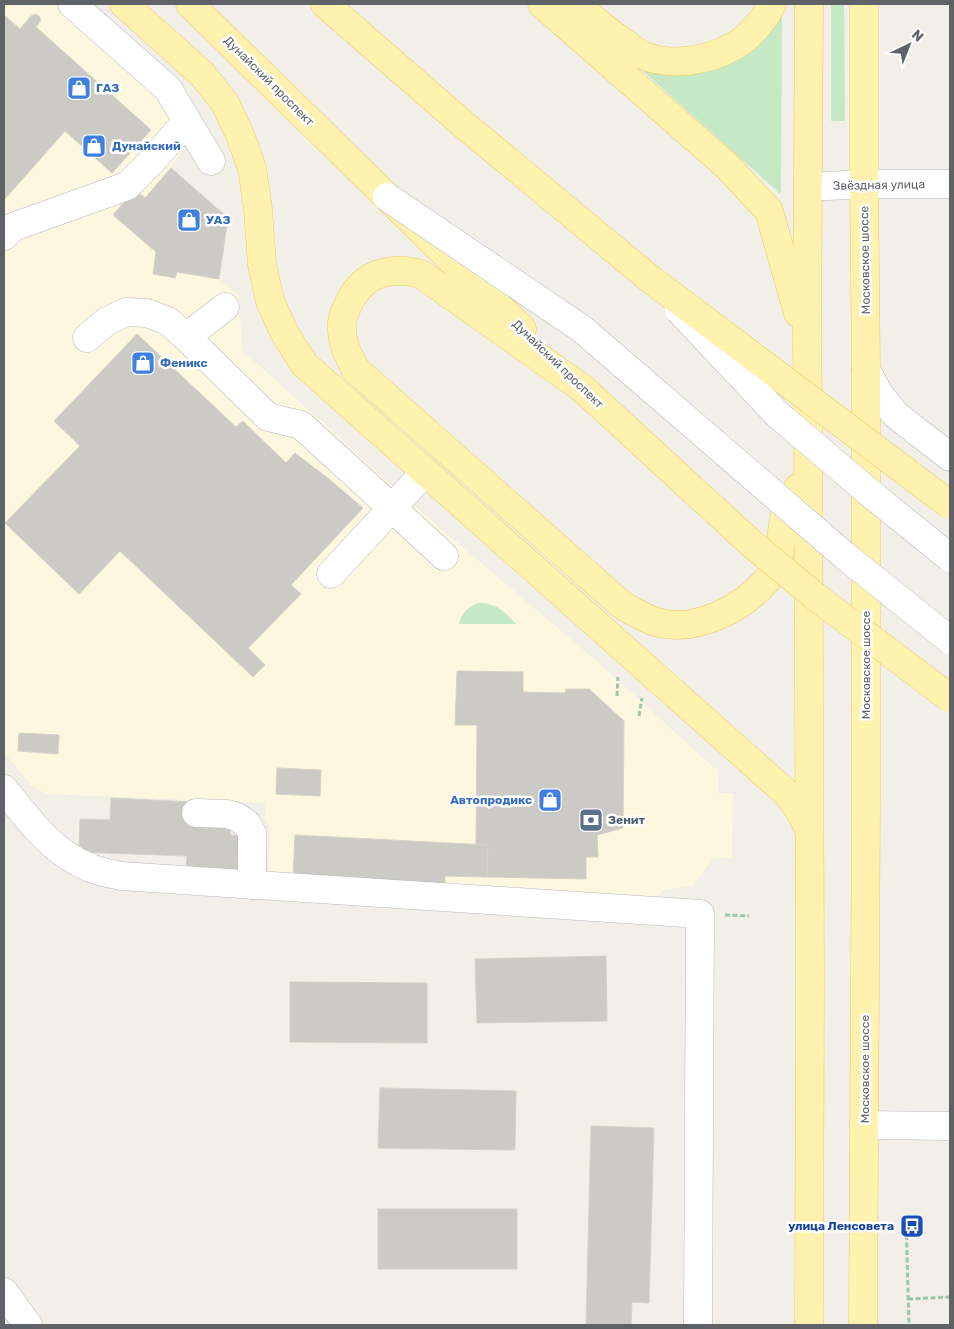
<svg xmlns="http://www.w3.org/2000/svg" width="954" height="1329" font-family="Rubik,sans-serif">
	<style>
		.commercial { fill: #fef7e0 }
		.green { fill: #c5e8c5 }
		.building { fill: #cccac5; stroke: #d6d1c6 }
		.lines { fill: none; stroke-linecap: round; stroke-linejoin: round }
		.minor-casing { stroke: #b5b8bc; stroke-width: 29 }
		.major-casing { stroke: #f2c960; stroke-width: 29 }
		.path { stroke: #9cc7a9; stroke-width: 3; stroke-dasharray: 5 2.5; stroke-linecap: butt }
		.minor { stroke: #fff; stroke-width: 28 }
		.major { stroke: #fff2af; stroke-width: 28 }
		.minor-bridge-casing { stroke: #b5b8bc; stroke-width: 29; stroke-linecap: butt }
		.major-bridge-casing { stroke: #f2c960; stroke-width: 29; stroke-linecap: butt }
		.minor-bridge { stroke: #fff; stroke-width: 28 }
		.major-bridge { stroke: #fff2af; stroke-width: 28 }
		.labels { text-anchor: middle; dominant-baseline: central; stroke-width: 5; stroke-linejoin: round; paint-order: stroke }
		.street-label { font-size: 12px; fill: #5f6368; stroke: #fff }
		.shop-label { font-size: 12px; font-weight: bold; fill: #366cbe; stroke: #fff; text-anchor: start }
		.service-label { font-size: 12px; font-weight: bold; fill: #4e5e75; stroke: #fff; text-anchor: start }
		.transit-label { font-size: 12px; font-weight: bold; fill: #164399; stroke: #fff; text-anchor: end }
	</style>
	<rect width="100%" height="100%" fill="#f1efe8"/>
	<polygon class="commercial" points="4,4 65,4 198,123 171,168 228,218 219,279 239,295 242,350 418,509 601,665 713,767 718,769 718,793 733,793 732,858 714,858 693,886 664,890 649,902 268,877 270,831 265,817 265,803 46,794 32,786 4,752"/>
	<g class="green">
		<polygon points="831,4 844,4 845,121 831,121"/>
		<polygon points="782,16 781,192 779,194 776,190 625,55 646,64 769,29"/>
		<path d="M478 603C494 602 506 612 516 624H459C461 614 467 607 478 603Z"/>
	</g>
	<g class="building">
		<polygon points="35,14 39,16 41,20 36,27 151,130 112,173 65,131 4,200 4,15 20,29 31,16"/>
		<polygon points="171,168 228,218 219,279 177,272 175,278 153,274 156,252 113,215 135,189 145,198"/>
		<polygon points="137,334 236,427 243,421 286,463 295,453 329,479 363,508 291,585 301,594 248,648 265,665 253,677 120,551 79,594 5,523 80,446 54,421"/>
		<polygon points="457,671 523,672 523,692 565,693 566,689 589,689 624,721 623,828 597,835 598,857 586,857 586,879 487,877 488,845 476,844 477,725 455,725"/>
		<polygon points="19,733 59,735 58,754 18,751"/>
		<polygon points="277,768 321,770 320,796 276,794"/>
		<polygon points="111,798 192,802 231,827 230,835 239,836 237,873 186,870 187,856 79,852 80,819 110,820"/>
		<polygon points="295,835 488,845 487,877 445,876 445,887 293,879"/>
		<polygon points="606,956 607,1021 477,1023 475,959"/>
		<polygon points="290,982 427,983 427,1043 290,1042"/>
		<polygon points="380,1088 516,1091 515,1150 378,1148"/>
		<polygon points="591,1126 654,1128 649,1303 632,1302 631,1325 586,1325"/>
		<rect x="378" y="1209" width="139" height="60"/>
	</g>
	<g class="lines">
		<g class="minor-casing">
			<g id="minor">
				<polyline points="72,4 168,89 211,161"/>
				<polyline points="809,187 864,184 950,184"/>
				<polyline points="4,236 13,227 127,186 153,160 187,121"/>
				<polyline points="186,337 268,417 301,425 392,508 331,574"/>
				<polyline points="87,338 107,321 126,312 147,313 168,321 186,337 225,307"/>
				<polyline points="866,370 879,394 896,415 950,457"/>
				<polyline points="425,472 392,508 444,556"/>
				<path d="M4 789C28 819 53 854 91 868 100 872 111 874 121 876L700 914 698 1325"/>
				<polyline points="196,813 227,814 237,817 247,824 252,833 252,885"/>
				<polyline points="864,1125 950,1126"/>
				<polyline points="4,1292 28,1325"/>
			</g>
		</g>
		<g class="major-casing">
			<g id="major">
				<path d="M124 4 202 74 225 103 240 135 252 168 258 209 262 264 270 301 284 332 304 364 783 790C796 803 802 814 809 830"/>
				<polyline points="190,4 522,329"/>
				<polyline points="325,4 463,124 649,278"/>
				<polyline points="542,4 727,166 769,211 798,313"/>
				<path d="M575 4C592 18 608 32 626 44 631 48 636 53 642 55 670 67 708 61 734 46 750 37 764 20 772 4"/>
				<polyline points="809,4 807,344 808,398 810,978 809,1325"/>
				<path d="M582 388 421 274C389 265 361 274 347 307 344 313 341 322 342 329 342 344 349 356 355 369L622 605C634 612 647 620 660 623 697 632 743 608 766 581 770 576 774 571 777 565 781 552 781 533 784 519 786 509 793 498 798 488"/>
				<polyline points="863,1325 866,803 866,370 864,184 864,4"/>
			</g>
		</g>
		<g class="path">
			<polyline points="617,696 618,677"/>
			<polyline points="639,716 642,698"/>
			<polyline points="725,915 749,916"/>
			<polyline points="906,1220 909,1325"/>
			<polyline points="908,1299 950,1297"/>
		</g>
		<use href="#minor" class="minor"/>
		<use href="#major" class="major"/>
		<g class="minor-bridge-casing">
			<g id="minor-bridge">
				<polyline points="387,197 582,329 845,556 950,640"/>
				<polyline points="679,310 777,414 870,493 950,558"/>
			</g>
		</g>
		<g class="major-bridge-casing">
			<g id="major-bridge">
				<polyline points="649,278 950,505"/>
				<polyline points="582,388 753,545 816,597 950,698"/>
			</g>
		</g>
		<use href="#minor-bridge" class="minor-bridge"/>
		<use href="#major-bridge" class="major-bridge"/>
	</g>
	<defs>
		<g id="shop-square" transform="scale(1.25)"><rect x="-9" y="-9" width="18" height="18" rx="4" fill="#3f7fe0" stroke="#fff"/><path d="M-5-2.5h2.3a2.7 3.5 0 0 1 5.4 0H5L5.5 6h-11ZM-1.5-2.5h3a1.5 2.3 0 0 0-3 0Z" fill="#fff"/></g>
		<g id="bank-square" transform="scale(1.25)"><rect x="-9" y="-9" width="18" height="18" rx="4" fill="#5c6f8a" stroke="#fff"/><path d="M-6-4H6V4H-6ZM0-2.3a2.3 2.3 0 1 0 0 4.6a2.3 2.3 0 1 0 0-4.6Z" fill="#fff"/></g>
		<g id="bus-square" transform="scale(1.25)"><rect x="-9" y="-9" width="18" height="18" rx="4" fill="#1a4fb4" stroke="#fff"/><path d="M-5-6H5V4H4V6H2V4H-2V6H-4V4H-5ZM-3.5-4V0h7V-4ZM-3.5 1.2v1.5H-2V1.2ZM2 1.2v1.5H3.5V1.2Z" fill="#fff"/></g>
	</defs>
	<g fill-rule="evenodd">
		<use href="#shop-square" x="79" y="88"/>
		<use href="#shop-square" x="94" y="146"/>
		<use href="#shop-square" x="189" y="220"/>
		<use href="#shop-square" x="143" y="363"/>
		<use href="#shop-square" x="550" y="800"/>
		<use href="#bank-square" x="591" y="820"/>
		<use href="#bus-square" x="912" y="1226"/>
	</g>
	<g class="labels">
		<g class="street-label">
			<text transform="translate(269 81) rotate(45)">Дунайский проспект</text>
			<text transform="translate(879 185) rotate(-1)">Звёздная улица</text>
			<text transform="translate(865 260) rotate(-91)">Московское шоссе</text>
			<text transform="translate(558 364) rotate(44)">Дунайский проспект</text>
			<text transform="translate(866 665) rotate(-90)">Московское шоссе</text>
			<text transform="translate(865 1069) rotate(-90)">Московское шоссе</text>
		</g>
		<g class="shop-label">
			<text x="96" y="88">ГАЗ</text>
			<text x="112" y="146">Дунайский</text>
			<text x="206" y="220">УАЗ</text>
			<text x="160" y="363">Феникс</text>
			<text x="532" y="800" text-anchor="end">Автопродикс</text>
		</g>
		<g class="service-label">
			<text x="608" y="820">Зенит</text>
		</g>
		<g class="transit-label">
			<text x="894" y="1226">улица Ленсовета</text>
		</g>
	</g>
	<rect width="954" height="1329" fill="none" stroke="#5f6368" stroke-width="10"/>
	<g transform="translate(909 45) rotate(43)" stroke="#ffffff" stroke-width="4" paint-order="stroke">
	<path d="M0-4L9 19L0 12L-9 19Z" fill="#5f6368"/>
	<text y="-8" font-size="14" font-weight="bold" text-anchor="middle" fill="#5f6368">N</text>
	</g>
</svg>
